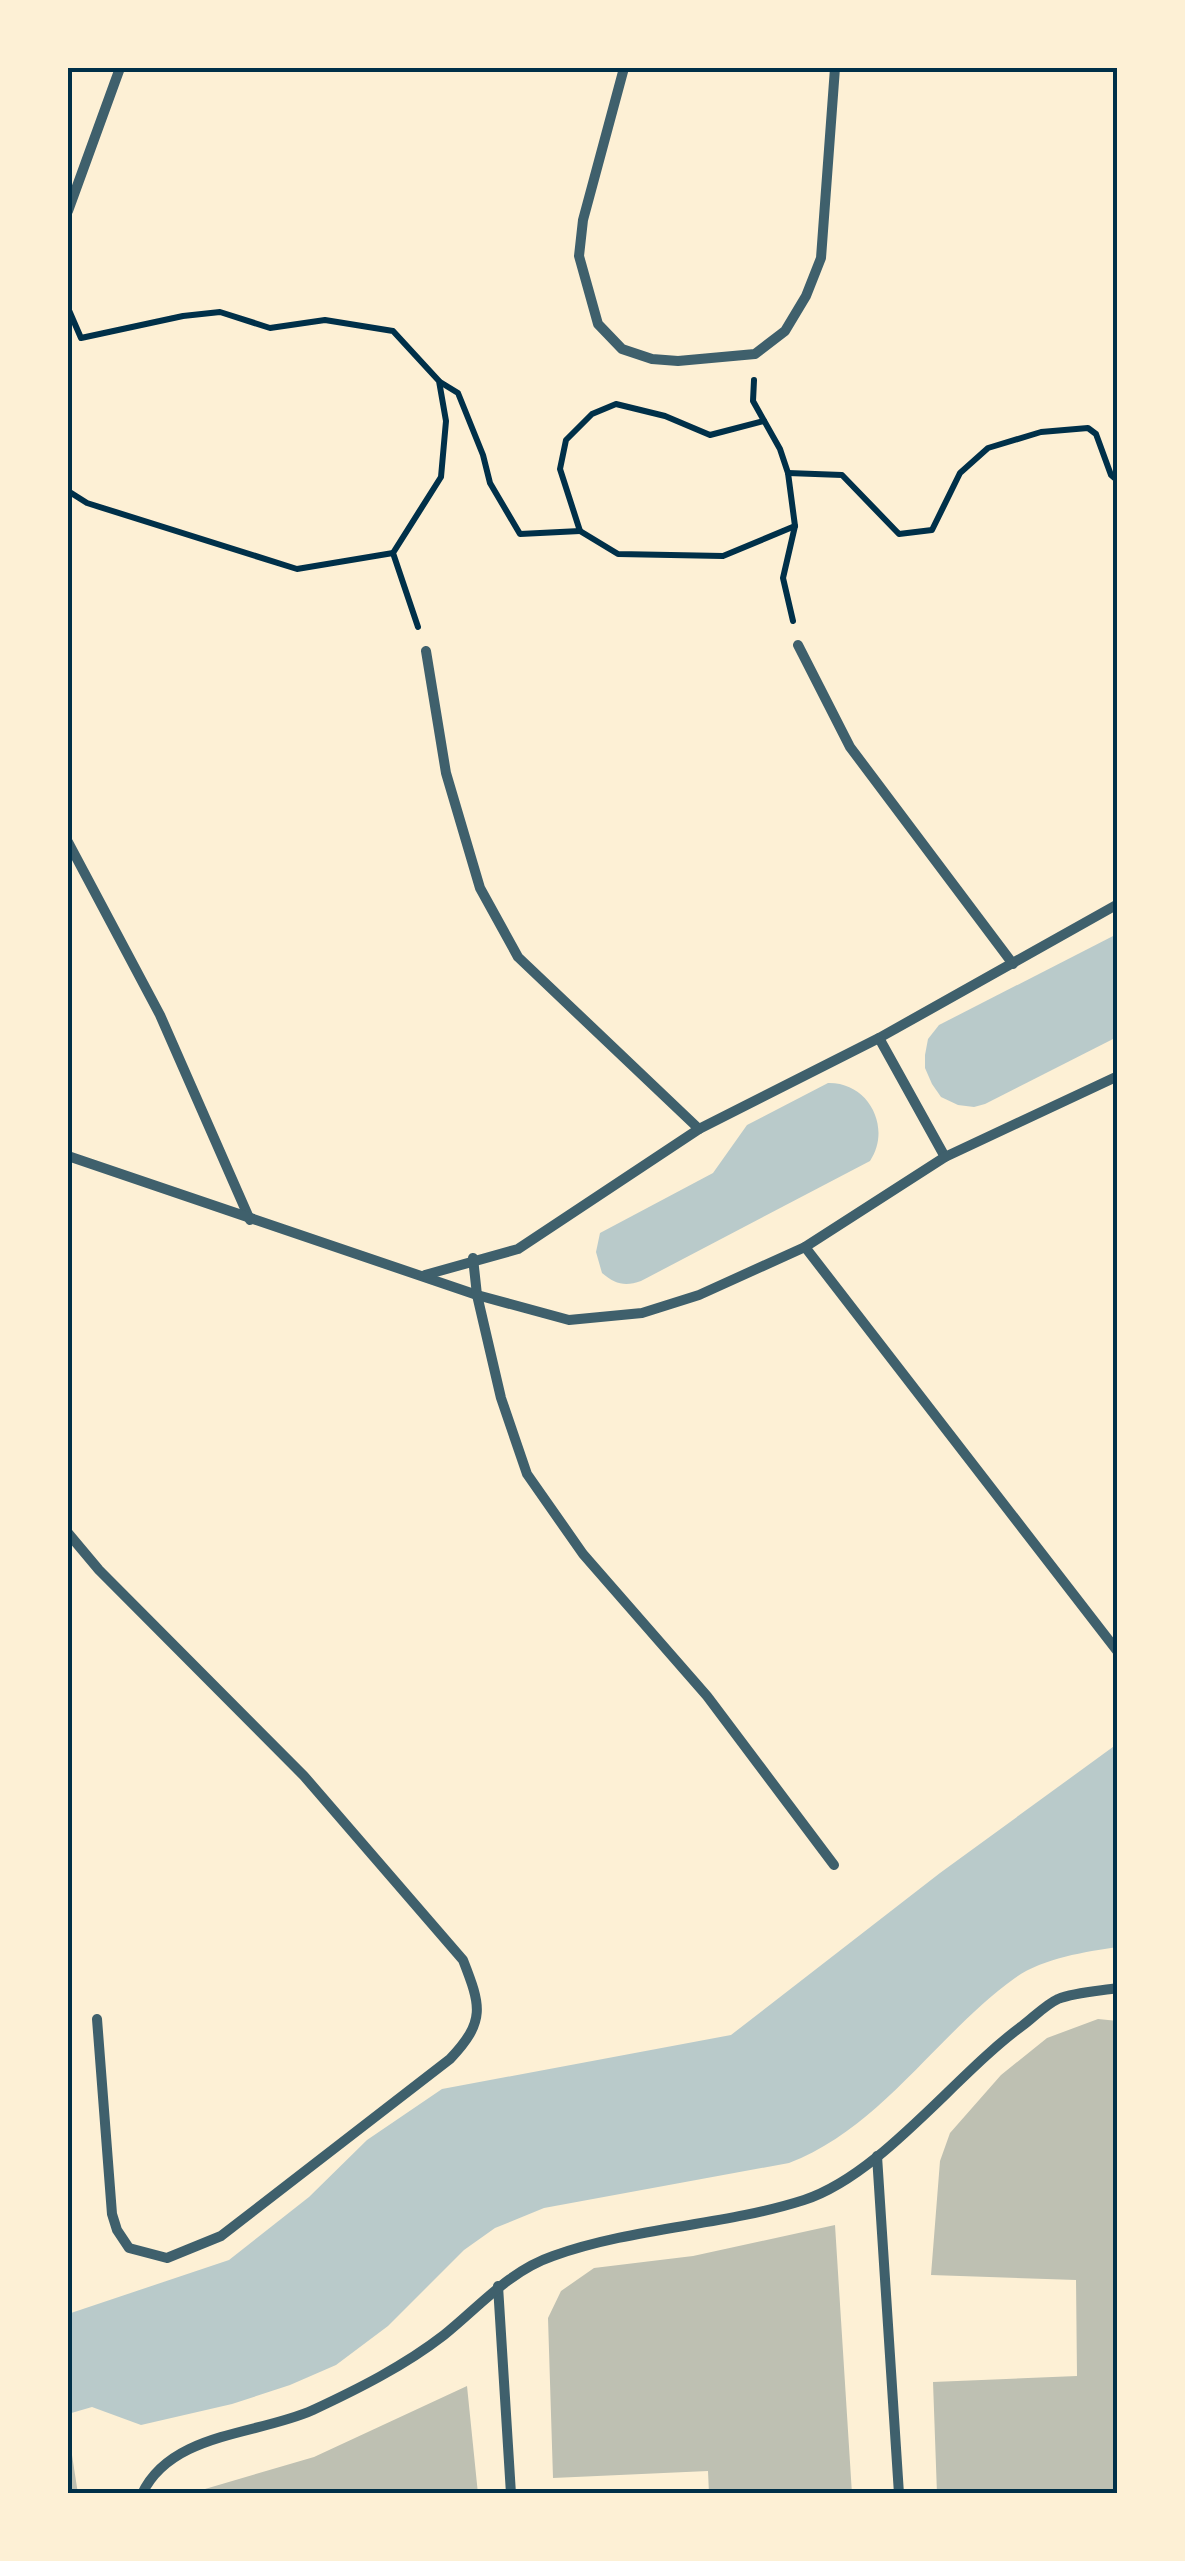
<svg xmlns="http://www.w3.org/2000/svg" width="1185" height="2561" font-family="'PT Sans',sans-serif">
	<style>
		.green { fill: #b9caca }
		.building { fill: #bec0b2 }
		.lines { fill: none; stroke-linecap: round; stroke-linejoin: round }
		.path { stroke: #003049; stroke-width: 6 }
		.minor { stroke: #3f606c; stroke-width: 10 }
		.neatline { fill: none; stroke: #003049; stroke-width: 4 }
	</style>
	<rect width="100%" height="100%" fill="#fdf0d5"/>
	<g class="green">
		<polygon points="1117,934 1117,1037 985,1104 974,1107 958,1105 941,1097 932,1084 925,1068 925,1055 928,1039 939,1025"/>
		<path d="M828 1083C869 1082 892 1128 870 1161L641 1281C625 1287 615 1284 602 1273L596 1252 600 1233 713 1173 747 1125Z"/>
		<path d="M1117 1744V1947C1085 1952 1043 1958 1015 1978 936 2035 881 2128 789 2163L544 2208 495 2228 464 2250 388 2326 336 2365 290 2385 232 2404 141 2425 92 2407 68 2414V2314L229 2260 309 2197 367 2140 442 2089 731 2035 940 1873Z"/>
	</g>
	<g class="building">
		<polygon points="1098,2019 1118,2021 1118,2494 937,2494 933,2382 1077,2376 1076,2280 931,2275 940,2161 950,2133 1001,2075 1047,2038"/>
		<polygon points="835,2225 852,2494 709,2494 708,2471 553,2478 548,2318 561,2291 594,2268 693,2256"/>
		<polygon points="467,2386 478,2494 188,2494 314,2457"/>
		<polygon points="70,2442 78,2494 68,2494"/>
	</g>
	<g class="lines">
		<g class="path">
			<polyline points="68,308 81,338 183,316 220,312 270,328 325,320 393,331 439,381 446,421 441,477 393,553 418,627"/>
			<polyline points="754,380 753,401 780,449 788,473 795,526 783,578 793,621"/>
			<polyline points="440,382 458,393 483,455 490,483 520,534 580,531"/>
			<polyline points="764,421 710,435 665,416 616,404 592,414 566,440 560,469 580,531 618,554 723,556 795,526"/>
			<polyline points="788,473 842,475 899,534 932,530 960,473 988,448 1041,432 1088,428 1096,434 1111,475 1118,481"/>
			<polyline points="68,491 87,503 297,569 393,553"/>
		</g>
		<g class="minor">
			<polyline points="624,68 583,220 579,256 598,324 622,349 652,359 678,361 755,354 785,331 806,296 821,258 835,68"/>
			<polyline points="68,211 120,68"/>
			<polyline points="798,645 850,747 1013,964"/>
			<polyline points="426,651 446,773 480,888 518,957 699,1129"/>
			<polyline points="68,842 160,1015 250,1220"/>
			<polyline points="879,1038 945,1157"/>
			<polyline points="68,1156 477,1295 569,1320 642,1313 699,1295 805,1247 945,1157 1118,1076"/>
			<polyline points="805,1247 1118,1652"/>
			<polyline points="473,1258 477,1295 501,1398 527,1474 583,1554 707,1696 834,1865"/>
			<polyline points="425,1275 518,1249 699,1129 879,1038 1118,904"/>
			<path d="M68 1533 99 1570 304 1776 463 1960C481 2006 486 2021 450 2059L221 2236 167 2258 129 2248 117 2230 112 2214 97 2019"/>
			<polyline points="877,2156 899,2494"/>
			<polyline points="498,2286 511,2494"/>
			<path d="M142 2494C171 2432 258 2435 313 2410 358 2389 404 2366 444 2335 479 2307 509 2271 553 2256 634 2227 723 2226 804 2200 881 2175 955 2075 1022 2026 1033 2018 1045 2005 1058 1999 1075 1992 1099 1991 1118 1988"/>
		</g>
	</g>
	<rect width="1185" height="2561" fill="none" stroke="#fdf0d5" stroke-width="140"/>
	<rect x="70" y="70" width="1045" height="2421" class="neatline"/>
</svg>
